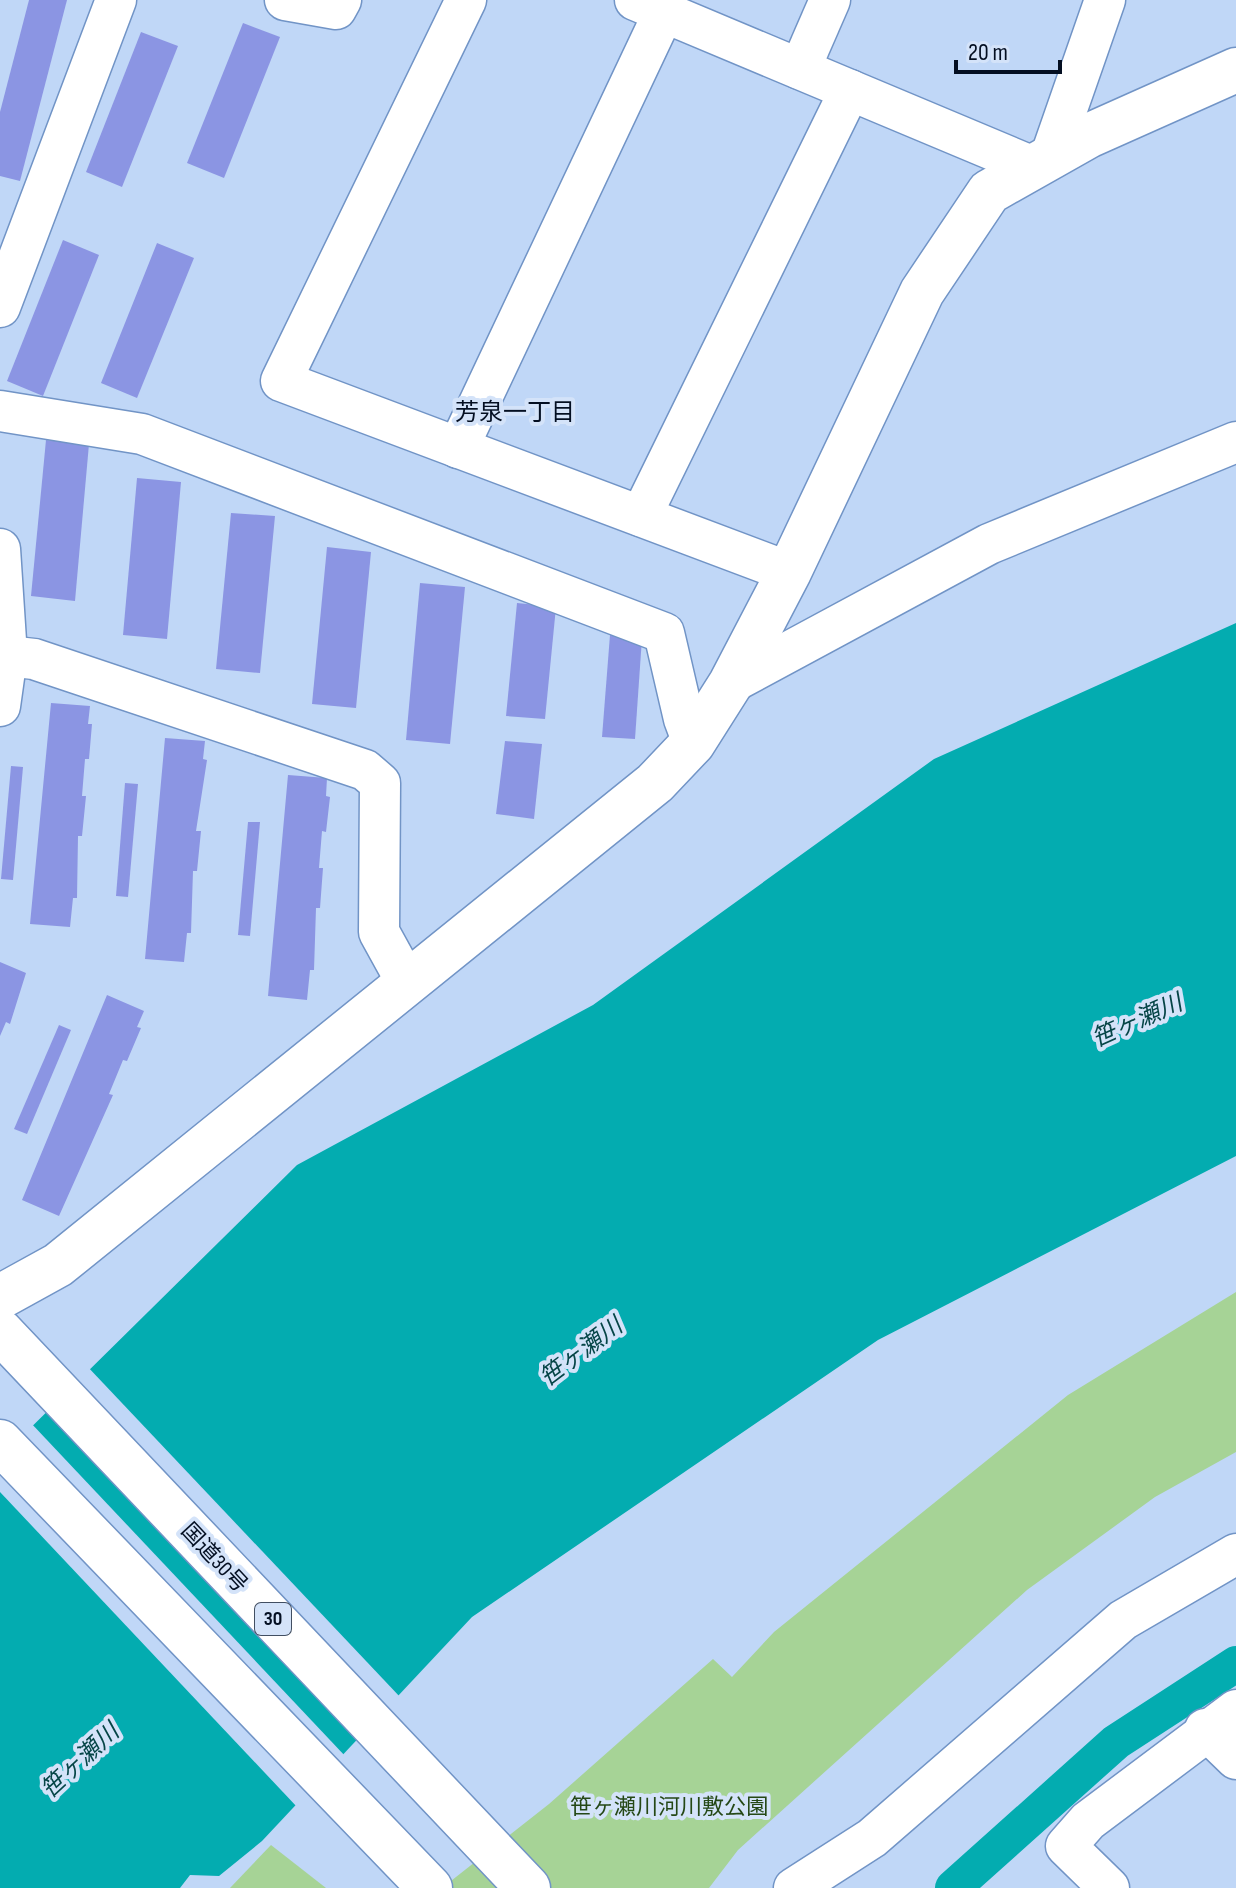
<svg xmlns="http://www.w3.org/2000/svg" width="1236" height="1888" font-family="'Sofia Sans Condensed','Noto Sans JP',sans-serif">
	<style>
		.green { fill: #a6d396 }
		.water { fill: #03acb0 }
		.pier { fill: #c0d7f7 }
		.lines { fill: none; stroke-linecap: round; stroke-linejoin: round }
		.canal { stroke: #03acb0; stroke-width: 36 }
		.building { fill: #8b95e3 }
		.street-casing { stroke: #7194c6; stroke-width: 43 }
		.secondary-casing { stroke: #7194c6; stroke-width: 47 }
		.highway-casing { stroke: #7194c6; stroke-width: 47 }
		.street { stroke: #fff; stroke-width: 40 }
		.secondary { stroke: #fff; stroke-width: 44 }
		.highway { stroke: #fff; stroke-width: 44 }
		.labels { text-anchor: middle; dominant-baseline: central; stroke-width: 8; stroke-linejoin: round; paint-order: stroke }
		.shield { fill: #d4e3f9; stroke: #424f62; stroke-width: 2 }
		.shield-label { font-size: 20px; font-weight: bold; fill: #040f22 }
		.street-label { font-size: 22px; fill: #040f22; stroke: #d4e3f9 }
		.park-label { font-size: 22px; fill: #254816; stroke: #d4e3f9 }
		.neighbourhood-label { font-size: 24px; fill: #040f22; stroke: #d4e3f9 }
		.water-label { font-size: 24px; font-style: italic; fill: #064547; stroke: #d4e3f9 }
	</style>
	<rect width="100%" height="100%" fill="#c0d7f7"/>
	<g class="green">
		<polygon points="1236,1292 1236,1452 1155,1497 1027,1590 738,1850 709,1888 442,1888 549,1804 713,1659 732,1677 774,1632 1068,1395"/>
		<polygon points="271,1845 326,1888 230,1888"/>
	</g>
	<polygon class="water" points="1236,623 1236,1156 878,1340 472,1617 262,1841 219,1876 190,1875 180,1888 0,1888 0,1458 297,1165 593,1005 934,759"/>
	<g class="pier">
		<polygon points="86,1365 401,1698 360,1742 44,1407"/>
		<polygon points="30,1422 346,1757 298,1808 0,1492 0,1452"/>
	</g>
	<g class="lines">
		<polyline class="canal" points="953,1888 1116,1742 1236,1664"/>
	</g>
	<g class="building">
		<polygon points="29,0 67,0 20,181 0,176 0,112"/>
		<polygon points="243,23 280,37 224,178 187,163"/>
		<polygon points="141,32 178,46 122,187 86,172"/>
		<polygon points="63,240 99,255 43,396 7,381"/>
		<polygon points="157,243 194,258 137,398 101,383"/>
		<polygon points="46,440 89,444 75,601 31,596"/>
		<polygon points="137,478 181,482 167,639 123,635"/>
		<polygon points="231,513 275,516 260,673 216,669"/>
		<polygon points="327,547 371,552 356,708 312,704"/>
		<polygon points="420,583 465,587 450,744 406,740"/>
		<polygon points="517,603 556,607 545,719 506,716"/>
		<polygon points="610,635 642,638 635,739 602,737"/>
		<polygon points="51,703 90,706 88,724 92,724 89,759 85,759 82,796 86,796 82,836 78,836 77,898 73,898 70,927 30,924"/>
		<polygon points="165,738 205,741 203,759 207,760 196,831 201,831 197,871 193,871 191,933 187,933 184,962 145,959"/>
		<polygon points="505,741 542,744 534,819 496,814"/>
		<polygon points="11,766 23,767 13,880 1,879"/>
		<polygon points="288,775 327,778 326,796 330,797 326,832 322,831 319,868 323,868 320,908 316,908 314,970 310,970 307,1000 268,996"/>
		<polygon points="125,783 138,784 128,897 116,896"/>
		<polygon points="248,822 260,822 250,936 238,935"/>
		<polygon points="0,962 26,973 10,1024 6,1022 0,1036"/>
		<polygon points="107,995 144,1011 137,1027 141,1028 127,1061 123,1060 109,1094 113,1095 59,1216 22,1200"/>
		<polygon points="59,1025 71,1030 27,1134 14,1129"/>
	</g>
	<g class="lines">
		<g class="street-casing">
			<g id="street">
				<polyline points="285,0 336,9 341,0"/>
				<polyline points="466,0 281,381 789,572"/>
				<polyline points="635,0 1031,166"/>
				<polyline points="800,69 830,0"/>
				<polyline points="1051,155 1105,0"/>
				<polyline points="0,307 116,0"/>
				<polyline points="0,411 142,434 664,633 684,719 693,743"/>
				<polyline points="458,448 664,12"/>
				<polyline points="641,516 850,90"/>
				<polyline points="0,549 7,656 0,706"/>
				<polyline points="7,656 34,659 365,770 380,783 379,932 406,981"/>
				<polyline points="731,683 989,544 1236,442"/>
				<polyline points="1205,1729 1236,1759"/>
				<polyline points="794,1888 872,1838 1123,1620 1236,1554"/>
				<polyline points="1109,1888 1066,1846 1088,1821 1236,1710"/>
			</g>
		</g>
		<g class="secondary-casing">
			<polyline id="secondary" points="0,1297 58,1265 655,783 693,743 731,683 789,572 922,292 989,192 1088,136 1236,70"/>
		</g>
		<g class="highway-casing">
			<g id="highway">
				<polyline points="0,1331 528,1888"/>
				<polyline points="0,1442 430,1888"/>
			</g>
		</g>
		<use href="#street" class="street"/>
		<use href="#secondary" class="secondary"/>
		<use href="#highway" class="highway"/>
	</g>
	<g class="labels">
		<rect class="shield" x="255" y="1603" width="36" height="32" rx="6"/>
		<g class="shield-label">
			<text x="273" y="1619">30</text>
		</g>
		<g class="street-label">
			<text transform="translate(214 1558) rotate(47)">国道30号</text>
		</g>
		<g class="park-label">
			<text x="669" y="1807">笹ヶ瀬川河川敷公園</text>
		</g>
		<g class="neighbourhood-label">
			<text x="515" y="412">芳泉一丁目</text>
		</g>
		<g class="water-label">
			<text transform="translate(1137 1021) rotate(-24)">笹ヶ瀬川</text>
			<text transform="translate(581 1352) rotate(-37)">笹ヶ瀬川</text>
			<text transform="translate(80 1761) rotate(-43)">笹ヶ瀬川</text>
		</g>
	</g>
	<path d="M956 60v12h104v-12" fill="none" stroke="#040f22" stroke-width="4"/>
	<text x="968" y="60" font-size="24" fill="#040f22" stroke="#d4e3f9" stroke-width="6" paint-order="stroke">20 m</text>
</svg>
